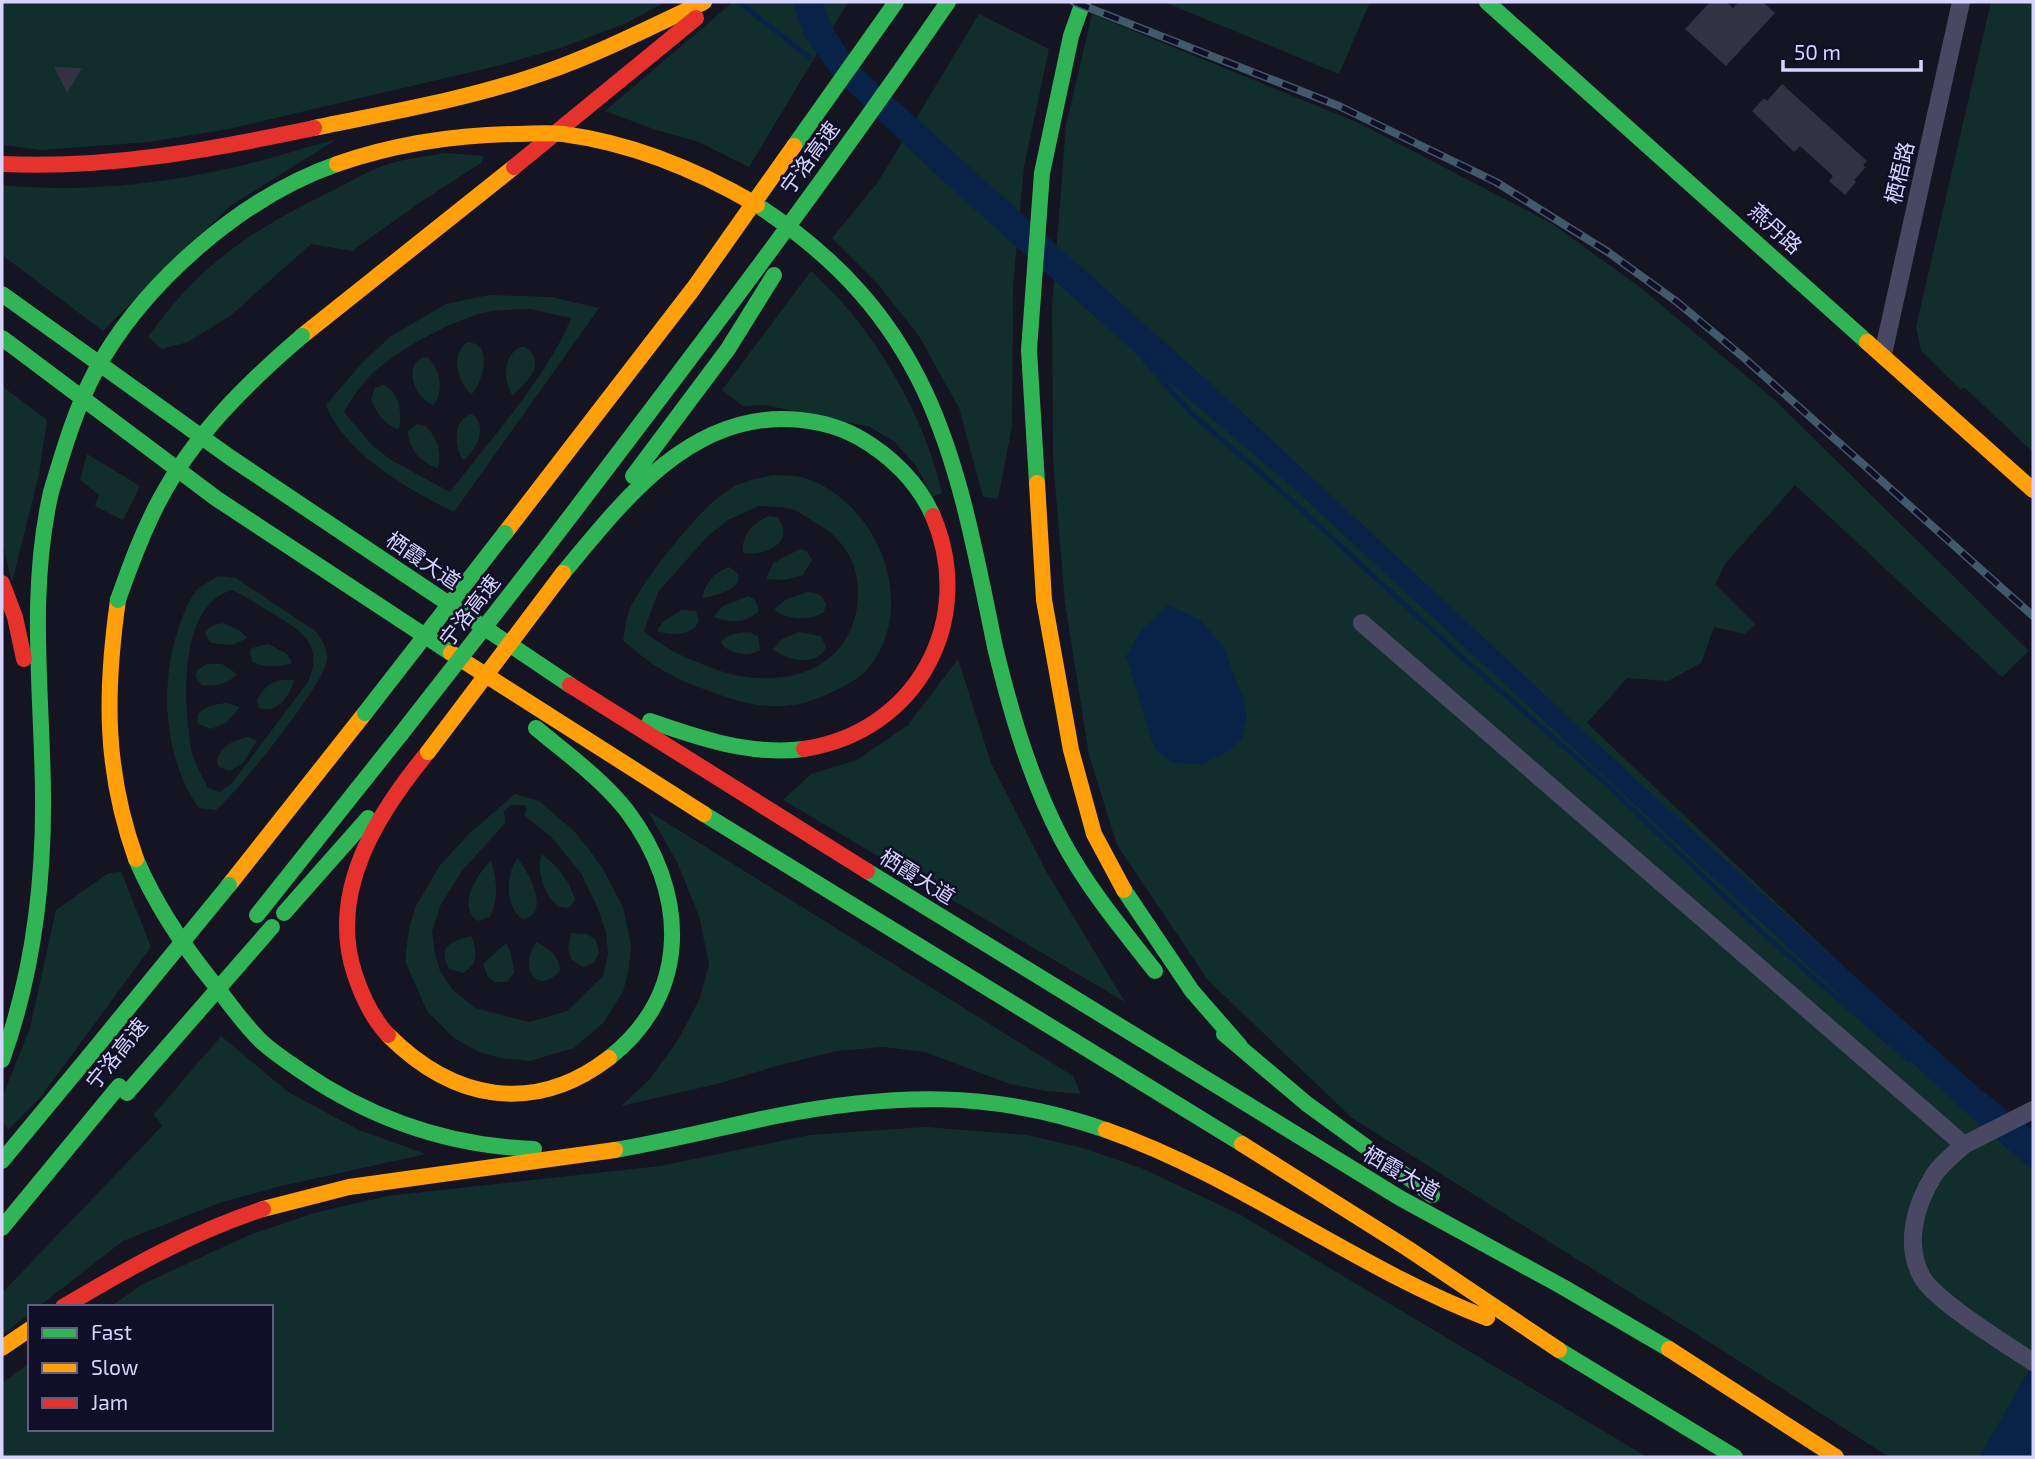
<svg xmlns="http://www.w3.org/2000/svg" width="2035" height="1459" font-family="'Exo 2','Noto Sans SC',sans-serif">
<rect width="100%" height="100%" fill="#151422"/>
<path fill="#112e2d" fill-rule="evenodd" d="M 2,2 L 665,2 L 627,23 L 563,47 L 501,65 L 229,129 L 149,142 L 40,150 L 2,145 Z
M 733,2 L 848,2 L 749,167 L 699,142 L 656,130 L 605,111 Z
M 1164,2 L 1370,2 L 1339,74 Z
M 1991,2 L 2033,2 L 2033,452 L 1965,388 L 1960,389 L 1921,351 L 1916,327 Z
M 979,14 L 1049,49 L 1024,167 L 1013,286 L 1012,426 L 998,499 L 983,497 L 959,408 L 919,336 L 877,283 L 832,238 L 878,182 Z
M 1092,14 L 1359,123 L 1551,223 L 1641,288 L 1777,402 L 2029,651 L 2002,677 L 1795,485 L 1725,564 L 1715,584 L 1755,624 L 1745,634 L 1714,627 L 1701,663 L 1668,681 L 1627,678 L 1587,723 L 2033,1146 L 2033,1457 L 1889,1457 L 1717,1347 L 1352,1118 L 1208,980 L 1117,845 L 1089,755 L 1065,603 L 1053,460 L 1052,306 L 1066,125 Z
M 337,139 L 230,206 L 103,331 L 2,255 L 2,185 C 73,192 147,186 217,171 C 257,163 297,150 337,139 Z
M 445,153 L 484,156 L 481,163 L 419,203 L 352,251 L 311,244 L 230,316 L 188,342 L 162,349 L 148,337 C 199,264 255,228 334,190 C 352,180 372,169 392,163 C 409,158 428,156 445,153 Z
M 811,271 C 872,325 924,413 942,493 L 932,497 L 917,467 L 895,442 L 870,427 L 765,405 L 743,406 L 722,390 Z
M 489,295 L 551,297 L 599,308 L 454,512 C 409,490 345,454 326,405 L 362,363 L 391,336 L 446,304 ZM 530,309 L 571,318 C 549,375 488,442 450,492 L 391,460 L 372,445 L 344,412 C 352,398 361,384 373,373 C 399,349 452,320 487,312 C 500,309 516,310 530,309 Z
M 468,342 C 494,344 483,381 472,394 C 457,383 450,352 468,342 Z
M 520,347 L 525,347 C 548,361 527,384 512,395 C 504,380 502,357 520,347 Z
M 427,357 C 441,370 444,389 434,405 C 415,401 400,361 427,357 Z
M 384,385 C 400,393 402,413 399,429 C 384,425 376,413 371,399 L 375,388 Z
M 2,386 L 47,420 L 39,474 L 12,582 L 2,542 Z
M 472,414 C 489,427 476,451 463,460 C 454,445 452,420 472,414 Z
M 417,424 L 426,426 C 437,438 442,452 438,468 C 421,463 408,449 408,431 Z
M 87,454 L 140,486 L 123,520 L 95,506 L 99,495 L 80,480 Z
M 773,475 C 783,476 796,475 805,478 C 877,502 919,602 870,666 C 863,676 847,685 836,690 C 790,714 756,709 709,691 C 673,678 651,666 623,640 C 625,630 626,618 630,608 C 645,578 706,498 737,485 C 748,480 761,478 773,475 ZM 759,506 C 769,507 781,506 791,509 C 799,511 807,518 815,522 C 841,537 857,559 858,590 C 859,674 776,694 709,667 C 686,658 663,648 644,631 L 658,592 L 707,537 L 728,520 Z
M 769,516 L 777,517 C 798,541 765,557 743,553 C 741,535 753,522 769,516 Z
M 800,549 L 807,551 L 812,560 L 803,575 L 785,580 L 766,579 L 773,563 Z
M 729,567 C 757,583 717,597 702,598 C 705,583 715,572 729,567 Z
M 218,576 L 236,578 L 315,631 C 322,639 328,649 327,660 C 323,686 238,792 216,810 L 199,808 C 162,756 159,679 181,621 C 185,610 189,600 196,591 C 201,585 211,581 218,576 ZM 232,590 C 245,596 257,604 270,612 C 300,630 325,643 308,682 L 232,783 L 220,792 L 208,788 C 202,776 194,762 191,749 C 184,704 177,606 232,590 Z
M 807,592 C 818,592 822,595 826,604 L 824,612 C 808,622 790,620 774,610 L 785,600 Z
M 749,596 L 755,600 L 759,610 C 747,625 729,622 713,617 L 723,606 Z
M 681,610 L 696,611 L 699,621 C 692,636 671,636 657,631 L 663,622 Z
M 222,623 L 239,630 L 247,638 L 233,645 L 211,643 L 205,634 C 208,626 214,625 222,623 Z
M 749,632 L 758,636 L 760,650 C 748,657 730,655 721,643 C 726,633 739,633 749,632 Z
M 799,632 L 821,636 L 826,648 C 815,667 787,661 773,649 L 782,639 Z
M 268,644 L 287,654 L 292,663 C 278,667 265,669 252,661 L 250,652 L 252,648 Z
M 958,659 L 991,763 L 1046,871 L 1125,1002 L 783,800 L 811,774 L 857,760 L 908,725 Z
M 207,664 L 222,664 L 237,674 C 228,684 216,687 202,685 C 192,676 195,670 207,664 Z
M 294,680 C 290,696 278,714 259,708 L 257,700 C 267,683 274,679 294,680 Z
M 226,703 L 240,707 L 227,722 L 211,729 L 198,724 C 194,707 213,705 226,703 Z
M 248,737 L 257,741 L 243,763 L 230,771 L 219,767 L 217,762 C 220,746 232,741 248,737 Z
M 515,794 L 539,801 L 574,831 L 588,848 L 603,869 L 623,907 L 631,945 L 629,968 L 623,992 L 603,1023 L 574,1048 L 530,1061 L 500,1058 L 479,1052 L 454,1038 L 427,1011 L 405,961 L 409,928 L 416,906 L 440,865 L 470,833 ZM 511,805 L 525,805 L 527,809 L 524,815 L 551,837 L 581,873 L 598,909 L 606,932 L 608,954 L 603,976 L 567,1011 L 530,1022 L 475,1008 L 452,989 L 440,971 L 435,953 L 432,931 L 441,904 L 462,871 L 505,823 L 504,811 Z
M 648,811 L 1073,1076 L 1081,1094 L 1046,1091 L 1010,1084 L 925,1052 L 883,1047 L 837,1051 L 776,1066 L 717,1084 L 621,1106 L 650,1079 L 678,1040 L 700,998 L 709,964 L 699,916 L 677,862 Z
M 542,854 C 557,866 570,881 575,900 L 569,908 L 559,907 C 545,898 535,868 542,854 Z
M 518,858 C 529,873 552,915 522,919 C 505,906 505,874 518,858 Z
M 491,861 C 497,880 499,898 490,917 L 478,921 C 456,907 477,874 491,861 Z
M 121,871 L 151,947 L 40,1098 L 8,1130 L 2,1120 L 2,1098 L 30,1028 L 56,910 L 107,874 Z
M 571,933 L 587,934 L 596,940 L 599,953 L 593,963 L 583,967 L 571,959 L 568,948 Z
M 471,936 C 478,952 478,964 463,973 L 449,969 C 437,945 451,942 471,936 Z
M 536,942 C 549,948 560,956 560,970 C 539,997 518,969 536,942 Z
M 506,943 L 511,953 L 514,973 L 507,982 L 494,982 L 488,977 L 483,964 Z
M 221,1036 L 288,1092 L 359,1130 L 426,1154 L 281,1186 L 219,1203 L 123,1241 L 38,1307 L 30,1307 L 30,1313 L 2,1335 L 2,1293 L 162,1126 L 154,1114 Z
M 925,1127 L 1027,1135 L 1083,1148 L 1141,1168 L 1239,1214 L 1647,1457 L 2,1457 L 2,1383 L 30,1363 L 30,1429 L 271,1429 L 271,1307 L 110,1307 L 141,1285 L 247,1236 L 314,1213 L 388,1196 L 660,1166 L 810,1135 Z"/>
<path fill="#092348" d="M 792,2 L 824,2 C 826,23 848,52 860,68 L 1231,402 L 1633,777 L 1980,1089 L 2033,1130 L 2033,1170 L 1987,1132 L 1290,485 L 1159,374 L 944,182 L 833,76 L 805,37 Z
M 1168,605 L 1200,620 L 1223,646 L 1244,700 L 1247,720 L 1241,740 L 1228,751 L 1203,764 L 1173,763 L 1154,748 L 1126,656 L 1142,629 Z
M 2033,1364 L 2033,1457 L 1979,1457 Z"/>
<g fill="none" stroke-linecap="round" stroke-linejoin="round">
<path stroke="#092348" stroke-width="5" d="M 739,2 L 810,58
M 1145,361 L 1190,412 L 1269,480 L 1455,651 L 1603,781 L 1768,938 L 1909,1060"/>
</g>
<path fill="#333144" d="M 1710,2 L 1726,2 L 1733,8 L 1739,2 L 1763,2 L 1775,13 L 1726,66 L 1685,29 Z
M 54,67 L 82,68 L 67,93 Z
M 1782,84 L 1867,161 L 1863,165 L 1866,167 L 1854,180 L 1856,182 L 1845,195 L 1829,181 L 1833,176 L 1800,146 L 1794,152 L 1752,111 L 1764,98 L 1767,101 Z"/>
<g fill="none" stroke-linecap="round" stroke-linejoin="round">
<path stroke="#484863" stroke-width="18" d="M 1883,354 L 1961,2
M 1362,623 L 1964,1145 L 2033,1110
M 1964,1145 C 1954,1154 1941,1164 1934,1175 C 1915,1205 1904,1245 1922,1277 C 1934,1300 2009,1346 2033,1362"/>
<path stroke="#30b455" stroke-width="16" d="M 1487,2 L 1867,342
M 794,146 L 896,2
M 2,294 L 231,458 L 570,685
M 2,338 L 217,499 L 451,653
M 633,476 L 728,349 L 774,275
M 1037,483 L 1029,350 L 1042,173 L 1071,36 L 1083,2
M 540,556 C 679,374 818,191 948,2
M 563,573 C 620,505 683,420 781,419 C 807,419 834,424 858,437 C 890,455 918,482 933,516
M 995,647 C 1011,713 1030,779 1062,840 C 1087,887 1122,929 1155,971
M 650,721 C 699,738 751,756 804,749
M 536,728 C 567,754 602,779 627,811 C 687,891 693,992 609,1058
M 704,814 L 1242,1144
M 136,859 C 156,906 183,946 215,985 C 230,1004 244,1025 262,1042 C 274,1053 288,1062 301,1071 C 371,1119 449,1146 534,1149
M 867,871 L 1400,1198 L 1563,1287 L 1669,1349
M 1124,890 L 1192,991 L 1240,1046
M 284,913 L 368,818
M 257,915 L 401,734
M 1224,1034 L 1307,1104 L 1432,1195
M 2,1060 C 33,974 44,885 43,794 C 42,691 28,594 51,492
M 615,1150 C 669,1141 723,1127 776,1116 C 892,1093 993,1090 1106,1130
M 2,1161 L 89,1056
M 2,1228 L 119,1086
M 1559,1350 L 1735,1457"/>
<path stroke="#ff9f0a" stroke-width="16" d="M 314,128 C 391,112 469,99 543,73 C 598,54 651,27 704,2
M 302,336 L 514,167
M 1867,342 L 2033,490
M 1037,483 L 1044,600 L 1071,750 L 1094,834 L 1124,890
M 505,533 L 693,289 L 794,146
M 118,600 C 105,692 104,770 136,859
M 451,653 L 704,814
M 229,885 L 365,713
M 388,1035 C 453,1100 533,1116 609,1058
M 1106,1130 C 1240,1177 1354,1267 1487,1318
M 1242,1144 L 1407,1248 L 1559,1350
M 263,1209 L 349,1187 L 615,1150
M 2,1348 L 30,1329
M 1669,1349 L 1836,1457"/>
<path stroke="#e5322d" stroke-width="16" d="M 2,164 C 108,169 210,150 314,128
M 514,167 L 696,18
M 2,583 L 15,617 L 24,659
M 570,685 L 867,871
M 804,749 C 917,732 977,620 933,516
M 388,1035 C 372,1018 362,996 355,975 C 327,892 377,814 428,752
M 63,1307 C 127,1269 192,1232 263,1209"/>
<g stroke="#415a6b" stroke-width="8">
<path id="rail" d="M 1074,2 L 1339,106 L 1496,182 L 1608,252 L 1677,302 L 1743,357 L 2033,616"/>
</g>
<use href="#rail" stroke="#110e28" stroke-width="5" stroke-dasharray="16" stroke-linecap="butt"/>
<path stroke="#30b455" stroke-width="16" d="M 757,205 C 933,320 956,455 995,647
M 51,492 C 63,452 75,410 95,372 C 143,283 242,197 337,164
M 118,600 C 130,566 142,533 159,501 C 194,435 246,384 302,336
M 365,713 L 505,533
M 401,734 L 540,556
M 89,1056 L 229,885
M 127,1093 L 272,927"/>
<path stroke="#ff9f0a" stroke-width="16" d="M 337,164 C 395,144 454,135 515,134 C 531,134 547,132 563,134 C 631,143 699,171 757,205
M 428,752 L 563,573"/>
</g>
<g text-anchor="middle" stroke-width="5" stroke-linejoin="round" paint-order="stroke">
<g font-size="21" fill="#d7d5ff" stroke="#110e28">
<text transform="translate(810 158) rotate(-54)" y="7">宁洛高速</text>
<text transform="translate(1900 173) rotate(-77)" y="7">栖梧路</text>
<text transform="translate(1775 229) rotate(42)" y="7">燕丹路</text>
<text transform="translate(423 561) rotate(34)" y="7">栖霞大道</text>
<text transform="translate(470 611) rotate(-52)" y="7">宁洛高速</text>
<text transform="translate(917 877) rotate(32)" y="7">栖霞大道</text>
<text transform="translate(117 1054) rotate(-51)" y="7">宁洛高速</text>
<text transform="translate(1401 1173) rotate(30)" y="7">栖霞大道</text>
</g>
</g>
<rect width="2035" height="1459" fill="none" stroke="#d7d5ff" stroke-width="7"/>
<rect x="28" y="1305" width="245" height="126" fill="#110e28" stroke="#605e7e" stroke-width="2"/>
<rect x="42" y="1328" width="35" height="10" fill="#30b455" stroke="#605e7e" stroke-width="2"/>
<text x="91" y="1340" font-size="21" fill="#d7d5ff">Fast</text>
<rect x="42" y="1363" width="35" height="10" fill="#ff9f0a" stroke="#605e7e" stroke-width="2"/>
<text x="91" y="1375" font-size="21" fill="#d7d5ff">Slow</text>
<rect x="42" y="1398" width="35" height="10" fill="#e5322d" stroke="#605e7e" stroke-width="2"/>
<text x="91" y="1410" font-size="21" fill="#d7d5ff">Jam</text>
<path d="M1783 60v10h138v-10" fill="none" stroke="#d7d5ff" stroke-width="3.5"/>
<text x="1794" y="60" font-size="21" fill="#d7d5ff" stroke="#110e28" stroke-width="5" paint-order="stroke">50 m</text>
</svg>
